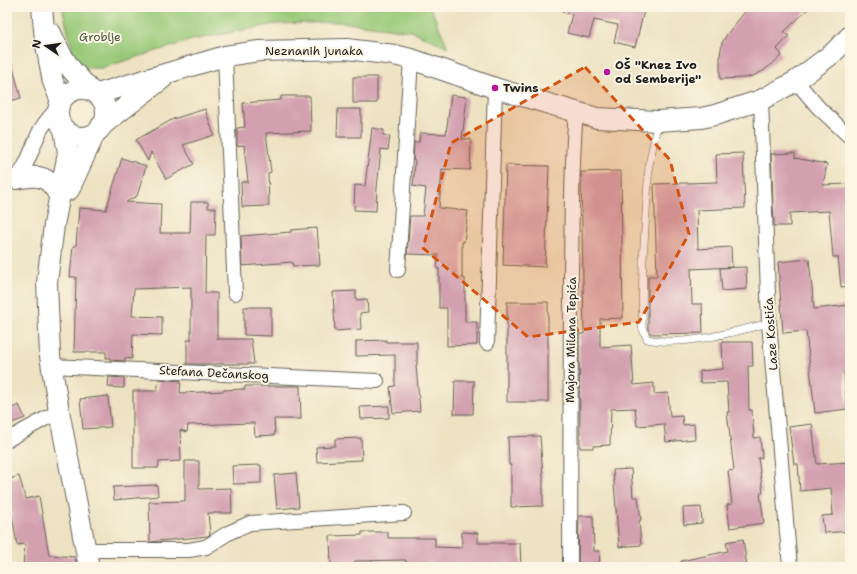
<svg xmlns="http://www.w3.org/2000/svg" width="857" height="574" font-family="'Shantell Sans',sans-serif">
<rect width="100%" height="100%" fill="#fcf5e5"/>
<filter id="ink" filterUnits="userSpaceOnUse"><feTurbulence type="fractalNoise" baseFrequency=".025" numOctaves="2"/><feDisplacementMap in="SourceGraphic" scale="8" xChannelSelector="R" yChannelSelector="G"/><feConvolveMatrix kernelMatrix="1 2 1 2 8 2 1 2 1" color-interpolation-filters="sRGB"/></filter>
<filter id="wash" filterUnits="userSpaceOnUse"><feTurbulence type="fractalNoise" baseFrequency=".012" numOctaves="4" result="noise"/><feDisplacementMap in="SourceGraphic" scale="16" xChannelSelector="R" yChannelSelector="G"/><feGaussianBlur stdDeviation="0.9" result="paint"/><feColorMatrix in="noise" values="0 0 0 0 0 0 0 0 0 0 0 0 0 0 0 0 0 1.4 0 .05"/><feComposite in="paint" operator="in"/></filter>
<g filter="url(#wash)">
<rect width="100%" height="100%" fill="#ede2c2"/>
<path fill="#99c978" stroke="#5a724a" d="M 62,7 L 430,7 L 448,47 L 411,31 L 339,22 L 276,24 L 192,40 L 102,68 L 86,68 L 79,63 L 73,52 Z"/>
<g id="blocks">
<path fill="#d3a0b0" d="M 563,7 L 645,7 L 635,47 L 614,42 L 618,25 L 594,20 L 589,38 L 567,33 L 572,14 L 562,12 Z
M 749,7 L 810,7 L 784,32 L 789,36 L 777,49 L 782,55 L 772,64 L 763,71 L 753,76 L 744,78 L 720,79 L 720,55 L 722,43 L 727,34 Z
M 7,61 L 11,61 L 21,98 L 7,102 Z
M 353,77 L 377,77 L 377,103 L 353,103 Z
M 451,95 L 467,97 L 462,139 L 471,139 L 470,170 L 442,169 L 439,208 L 468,211 L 464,242 L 462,242 L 462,278 L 465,278 L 465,322 L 477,322 L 477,345 L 447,346 L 447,308 L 439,308 L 439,269 L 437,269 L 438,255 L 407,254 L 410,216 L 423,216 L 426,188 L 413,186 L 415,161 L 413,160 L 414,142 L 419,142 L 420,133 L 446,134 Z
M 281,96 L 310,96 L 311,131 L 266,133 L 271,172 L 268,173 L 269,206 L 242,207 L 241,182 L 248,182 L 244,145 L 237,146 L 237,128 L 245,127 L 243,103 L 281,100 Z
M 205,109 L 214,135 L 183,145 L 194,164 L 166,179 L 151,152 L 148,161 L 136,140 L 173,119 Z
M 338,109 L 361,109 L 361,137 L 337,137 Z
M 372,128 L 384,130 L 383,135 L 390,136 L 388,150 L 381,149 L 377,188 L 376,211 L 354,210 L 355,185 L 365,186 Z
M 743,153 L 745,208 L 697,210 L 698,249 L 731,247 L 732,267 L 691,269 L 692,304 L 702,304 L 703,333 L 651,334 L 648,329 L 648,276 L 657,276 L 654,184 L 717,182 L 716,154 Z
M 795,153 L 795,158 L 827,164 L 823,185 L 850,184 L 850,286 L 841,287 L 838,257 L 833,257 L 829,211 L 790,213 L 790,226 L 774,226 L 771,154 Z
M 122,158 L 146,166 L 137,196 L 126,202 L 161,204 L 160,233 L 190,233 L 191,202 L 208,202 L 208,208 L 216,208 L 215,235 L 206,235 L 205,293 L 217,293 L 217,339 L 251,339 L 254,364 L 187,364 L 187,340 L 191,340 L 191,287 L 134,289 L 132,316 L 162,317 L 162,335 L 133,334 L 132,359 L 125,358 L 125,361 L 110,360 L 110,358 L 106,358 L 106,352 L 74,352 L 76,277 L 70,277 L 73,246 L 76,246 L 79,208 L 106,210 Z
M 506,165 L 549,166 L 545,267 L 503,265 Z
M 621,171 L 623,318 L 600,319 L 600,347 L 631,345 L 634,385 L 654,383 L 654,394 L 668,393 L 670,417 L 682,416 L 683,425 L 694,424 L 695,439 L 666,442 L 664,424 L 637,426 L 635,408 L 611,409 L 610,445 L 593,446 L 593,448 L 580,448 L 579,334 L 584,334 L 581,172 Z
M 317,228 L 320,265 L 293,266 L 292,262 L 242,266 L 241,236 L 291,232 L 291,230 Z
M 809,259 L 814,309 L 850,305 L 850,371 L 844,372 L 847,409 L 815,413 L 806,331 L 783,333 L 778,262 Z
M 746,267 L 747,289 L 722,291 L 720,268 Z
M 356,291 L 356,300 L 367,299 L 368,312 L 360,313 L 361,329 L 335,331 L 333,292 Z
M 507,302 L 548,302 L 548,402 L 507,402 Z
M 244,307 L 271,307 L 271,336 L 244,335 Z
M 386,340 L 386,342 L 417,342 L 417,365 L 416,365 L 420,411 L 393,413 L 390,387 L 395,386 L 395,355 L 356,356 L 356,341 Z
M 722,342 L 752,342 L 753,366 L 748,366 L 749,410 L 752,410 L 754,438 L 760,437 L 762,458 L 758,458 L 763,493 L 760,493 L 764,523 L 730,528 L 727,505 L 732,504 L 728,471 L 734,470 L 727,412 L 729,412 L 727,382 L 700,383 L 700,371 L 723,369 Z
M 109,377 L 124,378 L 124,388 L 108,387 Z
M 159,379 L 181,381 L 180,393 L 224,391 L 224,390 L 245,389 L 245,386 L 300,386 L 301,419 L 274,419 L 275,435 L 255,436 L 254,423 L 188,425 L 187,432 L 180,430 L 181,461 L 159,462 L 158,468 L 133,468 L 133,391 L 157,391 Z
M 455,381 L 474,381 L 473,414 L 454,414 Z
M 108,396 L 111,427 L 83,429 L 80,399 Z
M 19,405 L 25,418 L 12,423 L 7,410 Z
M 389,406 L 389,418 L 361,419 L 360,407 Z
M 812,424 L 817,464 L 850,462 L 850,531 L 824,533 L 822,516 L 833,515 L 831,488 L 800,491 L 798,464 L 794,464 L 789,427 Z
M 540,436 L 543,477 L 543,506 L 511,507 L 511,465 L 509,465 L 508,437 Z
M 361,438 L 362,460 L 317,462 L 316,447 L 335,446 L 335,439 Z
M 185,461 L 199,461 L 199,489 L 231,488 L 232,513 L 208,513 L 210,534 L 208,536 L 150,542 L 149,502 L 185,501 Z
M 261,465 L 261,483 L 233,484 L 232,466 Z
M 631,469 L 633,497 L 638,497 L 641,520 L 639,521 L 641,545 L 619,547 L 613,470 Z
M 296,473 L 299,507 L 277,509 L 274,475 Z
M 19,476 L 26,499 L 39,496 L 49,555 L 75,557 L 77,567 L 23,567 L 25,544 L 17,545 L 9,496 L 7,497 L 7,480 Z
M 157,485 L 158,496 L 114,500 L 113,487 Z
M 701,507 L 702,523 L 684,525 L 683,508 Z
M 579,516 L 593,516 L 594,551 L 600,551 L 599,567 L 578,567 Z
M 362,532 L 388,532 L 388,538 L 435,538 L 435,547 L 462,548 L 462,532 L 478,533 L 478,543 L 520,543 L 521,567 L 489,567 L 489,565 L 406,563 L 406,560 L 355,561 L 355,567 L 331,567 L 330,536 L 362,535 Z
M 743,539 L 747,567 L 682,567 L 681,561 L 728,551 L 726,542 Z"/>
</g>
</g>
<g filter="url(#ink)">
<use href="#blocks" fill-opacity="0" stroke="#656156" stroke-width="1"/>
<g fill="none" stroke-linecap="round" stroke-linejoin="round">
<g stroke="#656156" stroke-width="8">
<path id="lane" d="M 658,121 L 649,165 L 643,260 L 642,327 L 647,339 C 683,347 734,332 769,323"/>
</g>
<g stroke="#656156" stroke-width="16">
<path id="street" d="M 225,56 L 235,293
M 796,81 L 818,107 L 850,137
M 761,100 L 769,323 L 790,567
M 11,181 C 26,175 33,143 41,129 C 46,121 52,114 59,107
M 398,270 L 411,59
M 487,343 L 495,88
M 51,366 L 377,381
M 7,440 L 59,411
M 86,550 L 189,550 L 206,547 L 228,533 L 250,523 L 404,513
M 570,567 C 570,469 570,371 571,273 C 572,220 571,166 576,112"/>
</g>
<g stroke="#656156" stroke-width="22">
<path id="secondary" d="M 42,7 L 45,40 L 53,82 L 61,101
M 51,33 L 61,54 L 71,69 L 91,91
M58 113a24 24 0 1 1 48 0a24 24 0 1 1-48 0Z
M 97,94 L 225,56 L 259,51 L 347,49 L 394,55 L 411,59 L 495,88 L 597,118 L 658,121 L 701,118 L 715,115 L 761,100 L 796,81 L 833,53 L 850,36
M 101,126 L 163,78
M 64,129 L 68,153 L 54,225 L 47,282 L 50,356 L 59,411 L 89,567
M 16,179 C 38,175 48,174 59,196
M 69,190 L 95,133"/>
</g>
<use href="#lane" stroke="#fff" stroke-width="7"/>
<use href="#street" stroke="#fff" stroke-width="14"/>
<use href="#secondary" stroke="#fff" stroke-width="20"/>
</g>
</g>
<path fill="#d4530e" fill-opacity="0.2" stroke="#d4530e" stroke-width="3" stroke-dasharray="8 5" stroke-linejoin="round" d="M 585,67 L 670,160 L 689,234 L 639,322 L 528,337 L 423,248 L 451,143 Z"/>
<g fill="#b5179e" stroke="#fcf5e5" stroke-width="1.5">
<circle cx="607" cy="72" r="4"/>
<circle cx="495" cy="88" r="4"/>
</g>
<g text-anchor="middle" stroke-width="4" stroke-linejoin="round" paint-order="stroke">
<g font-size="12" fill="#48593c" stroke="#fcf5e5">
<text x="100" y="41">Groblje</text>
</g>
<g font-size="12" fill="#1c1c1c" stroke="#fcf5e5">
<text x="314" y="55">Neznanih junaka</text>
<text transform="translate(771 334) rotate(-94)" y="4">Laze Kostića</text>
<text transform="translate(571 340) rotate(-89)" y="4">Majora Milana Tepića</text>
<text transform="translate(214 373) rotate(3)" y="4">Stefana Dečanskog</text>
</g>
<g font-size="12" font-weight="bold" fill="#1c1c1c" stroke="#fcf5e5" text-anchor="start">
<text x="615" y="69">OŠ "Knez Ivo<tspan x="615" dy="14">od Semberije"</tspan></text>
<text x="503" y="92">Twins</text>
</g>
</g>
<rect width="857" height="574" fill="none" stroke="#fcf5e5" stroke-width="24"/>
<g transform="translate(46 46) rotate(283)" stroke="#fcf5e5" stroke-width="3" paint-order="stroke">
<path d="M0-3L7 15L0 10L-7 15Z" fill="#1c1c1c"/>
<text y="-6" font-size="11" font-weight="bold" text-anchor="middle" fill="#1c1c1c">N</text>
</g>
</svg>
